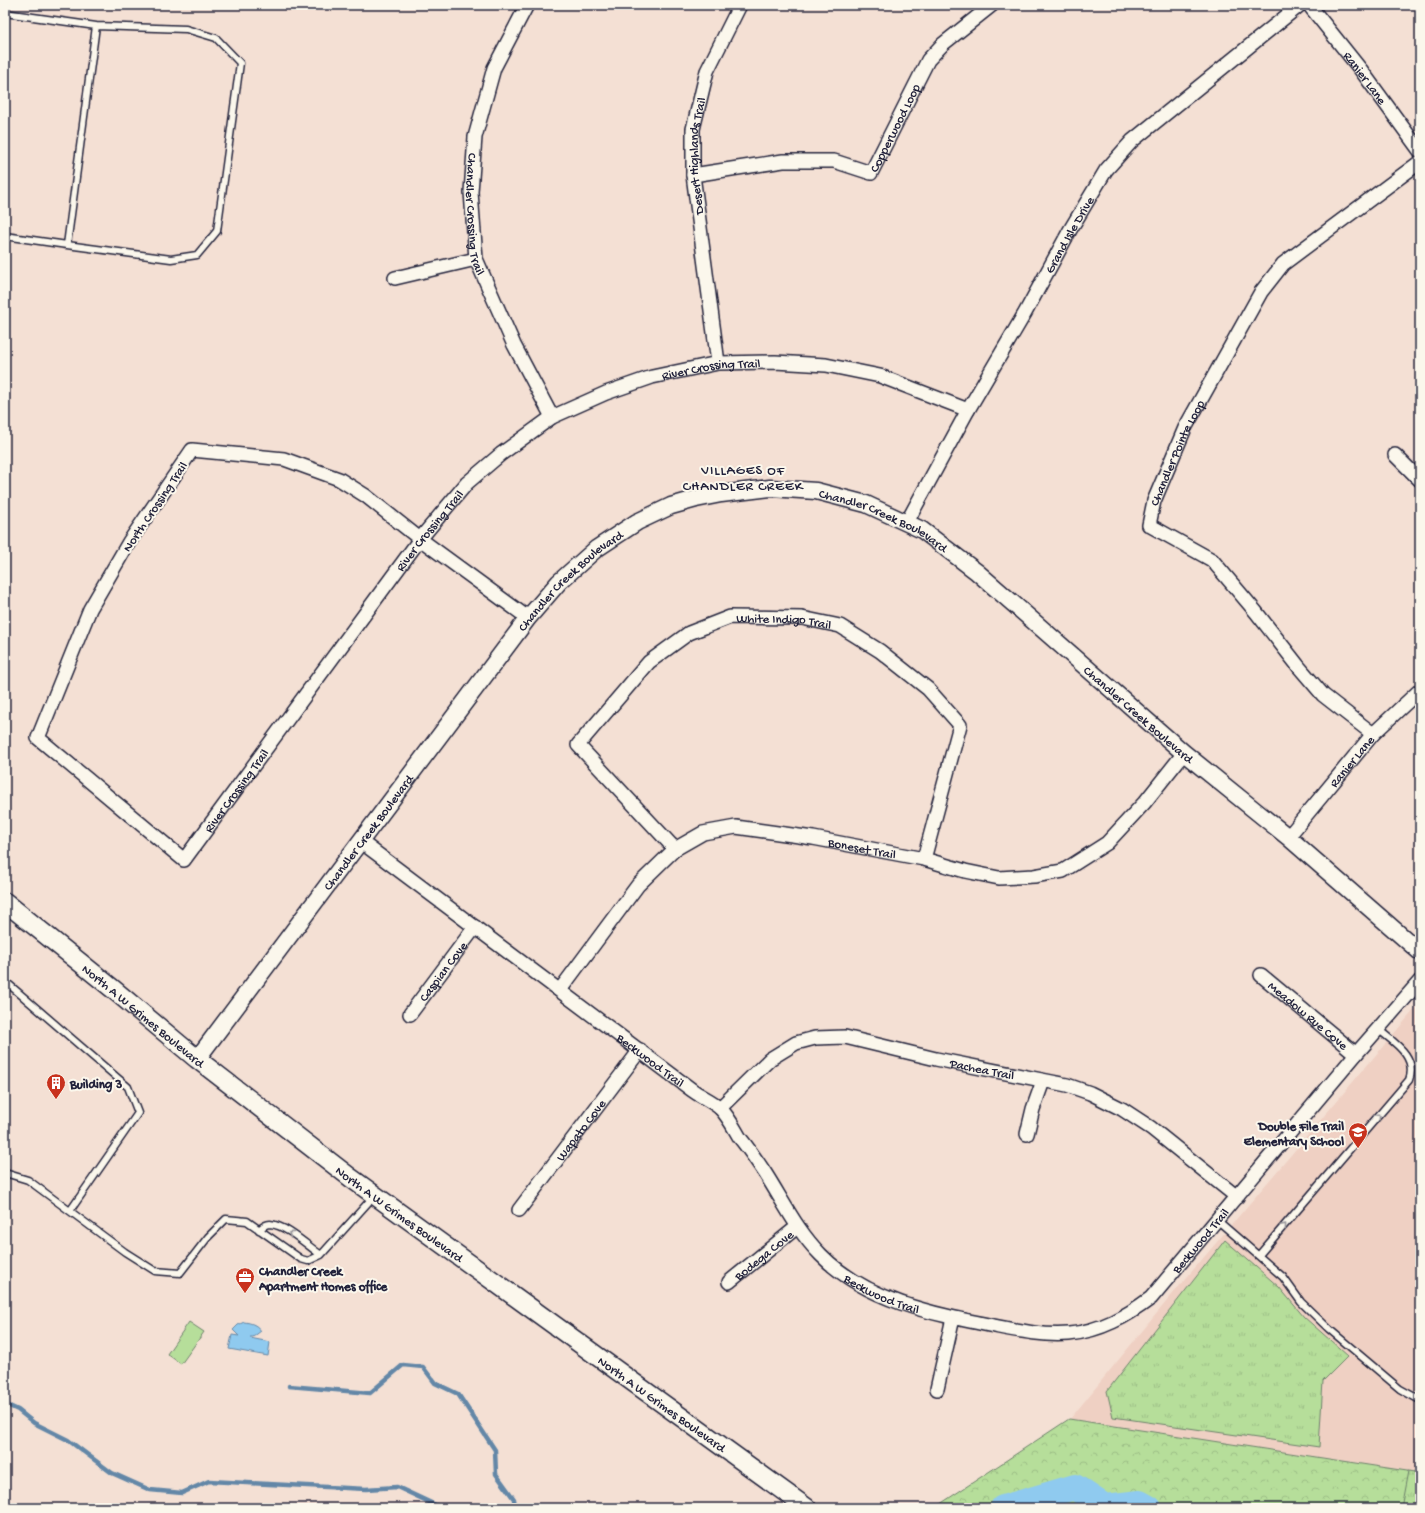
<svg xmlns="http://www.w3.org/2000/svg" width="1425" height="1513" font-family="'Gochi Hand',sans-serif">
<defs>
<pattern id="forest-crowns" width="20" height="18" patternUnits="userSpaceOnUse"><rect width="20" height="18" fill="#b6de9a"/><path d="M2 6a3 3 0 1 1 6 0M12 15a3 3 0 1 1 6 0" fill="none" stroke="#9cbe86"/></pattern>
<pattern id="park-tufts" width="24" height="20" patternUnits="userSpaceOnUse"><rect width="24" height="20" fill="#b6de9a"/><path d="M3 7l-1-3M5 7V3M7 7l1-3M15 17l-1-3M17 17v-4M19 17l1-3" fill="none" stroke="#9cbe86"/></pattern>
</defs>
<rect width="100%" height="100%" fill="#f4e0d4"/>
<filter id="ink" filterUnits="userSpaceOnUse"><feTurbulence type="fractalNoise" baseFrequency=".025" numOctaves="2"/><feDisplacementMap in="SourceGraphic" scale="8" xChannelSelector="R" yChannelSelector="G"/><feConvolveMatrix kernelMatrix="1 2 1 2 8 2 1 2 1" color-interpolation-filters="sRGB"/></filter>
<g filter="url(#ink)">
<path fill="#efd0c3" d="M 1420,1003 L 1420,1473 L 1070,1419 L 1171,1296 Z"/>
<path fill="url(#forest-crowns)" stroke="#6c806a" d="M 1069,1419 L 1420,1473 L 1420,1508 L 934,1508 Z"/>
<path fill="url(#park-tufts)" stroke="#6c806a" d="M 1225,1240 L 1279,1287 L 1304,1317 L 1348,1356 L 1323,1381 L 1319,1447 L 1113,1417 L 1107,1391 Z
M 1408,1471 L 1420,1473 L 1420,1508 L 1401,1508 Z"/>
<path fill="#b6de9a" stroke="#6c806a" d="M 189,1322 L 204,1332 L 181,1364 L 167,1354 Z"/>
<path fill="#8fcaef" stroke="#6387a7" d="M 244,1322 C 252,1323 257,1325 261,1331 L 253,1337 L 250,1337 L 250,1338 L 270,1342 L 268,1356 L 229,1349 L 232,1335 L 239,1336 L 233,1330 L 238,1325 Z"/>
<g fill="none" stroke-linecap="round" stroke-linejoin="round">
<path stroke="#6387a7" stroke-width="4.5" d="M 289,1386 L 370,1393 L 403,1365 L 423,1367 L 435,1383 L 458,1394 L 495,1450 L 496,1474 L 514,1499 L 515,1508
M 5,1404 L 18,1410 L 34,1423 L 68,1440 L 112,1473 L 150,1490 L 182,1493 L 209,1481 L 366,1489 L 397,1487 L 442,1508"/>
<path stroke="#8fcaef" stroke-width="26" d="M 1003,1508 L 1075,1487 L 1105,1507 L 1140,1503 L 1149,1508"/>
<g stroke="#22223b" stroke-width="9">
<path id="service" d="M 5,13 L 96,26 L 67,245 L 5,236
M 67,245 L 171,259 L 197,255 L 217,231 L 240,63 L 216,38 L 186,29 L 96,26
M 5,981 L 128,1087 L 138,1113 L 70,1211
M 5,1173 L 28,1180 L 125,1252 L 155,1271 L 180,1273 L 208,1237 L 226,1219 L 247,1221 L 301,1259 L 308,1261 L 321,1255 L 374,1196
M 1217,1220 L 1283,1277 L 1301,1302 L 1329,1329 L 1400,1389 L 1420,1400
M 259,1230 C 262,1227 265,1224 270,1224 C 286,1225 308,1246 321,1255
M 1259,1255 L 1409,1080 C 1418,1056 1393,1042 1378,1029"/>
</g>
<g stroke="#22223b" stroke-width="16">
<g id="minor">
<path id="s1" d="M 527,5 L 494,68 L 475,137 L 471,192 L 476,259 L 514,345 L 552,417"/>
<path id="s2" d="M 1309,5 L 1361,70 L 1420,151"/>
<path id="s3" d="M 693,175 L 783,161 L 834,161 L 871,173 L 928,60 L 943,44 L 992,5"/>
<path d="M 395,278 L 476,259"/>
<path id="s4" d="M 718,363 L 693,175 L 693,129 L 707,71 L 740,5"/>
<path d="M 1395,455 L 1420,480"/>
<path id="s5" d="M 907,522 L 968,410 L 1025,313 L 1070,230 L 1106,170 L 1132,141 L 1300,5"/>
<path id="s6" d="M 528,618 L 420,539 L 366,496 L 339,479 L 284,459 L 192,450 L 129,542 L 90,609 L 38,738 L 184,860 L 420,539 L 467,483 L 501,454 L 552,417 L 606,393 L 652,377 L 718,363 L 775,362 L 826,365 L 880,376 L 968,410"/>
<path id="s7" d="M 1373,734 L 1323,695 L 1299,667 L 1256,612 L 1212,560 L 1149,525 L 1154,501 L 1185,428 L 1261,292 L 1283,264 L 1420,162"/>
<path id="s8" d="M 1288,837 L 1373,734 L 1420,690"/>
<path id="s9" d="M 360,841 L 692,1090 C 700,1096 712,1101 720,1108 C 728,1116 734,1128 740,1138 C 749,1149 757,1161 765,1173 C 783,1201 797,1231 821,1255 C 866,1301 934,1314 994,1326 C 1020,1331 1044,1336 1069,1334 C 1101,1331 1127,1316 1151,1298 L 1356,1054 L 1420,981"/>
<path id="s10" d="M 675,849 L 578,745 L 649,662 L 689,633 L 730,617 L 802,618 L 840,626 L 880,651 L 928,689 L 960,725 L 924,859"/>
<path id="s11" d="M 1261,975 L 1356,1054"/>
<path id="s12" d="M 560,990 L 638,885 L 675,849 L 703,833 L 736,827 L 813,838 L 924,859 L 965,871 L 999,878 L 1034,876 L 1063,871 L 1107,843 L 1145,802 L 1184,753"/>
<path id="s13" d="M 410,1014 L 475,927"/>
<path id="s14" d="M 720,1108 L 770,1059 L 796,1043 L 815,1038 L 845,1037 L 936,1059 L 1067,1085 L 1090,1093 L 1122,1109 L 1151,1128 L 1237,1197"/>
<path d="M 1027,1134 L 1033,1109 L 1043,1081"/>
<path id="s15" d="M 519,1210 L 640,1050"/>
<path id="s16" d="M 729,1282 L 797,1227"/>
<path d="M 937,1389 L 953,1318"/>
</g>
</g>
<g stroke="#22223b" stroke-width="19">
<g id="tertiary">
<path id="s17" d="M 197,1059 L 528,618 L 559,582 L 596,549 L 637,522 L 671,506 L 696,499 L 721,494 L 770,488 L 816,491 L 866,504 L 922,530 L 977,572 L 1184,753 L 1288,837 L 1420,952"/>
</g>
</g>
<g stroke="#22223b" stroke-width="21">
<g id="secondary">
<path id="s18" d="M 5,902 L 113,989 L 197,1059 L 351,1178 L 807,1508"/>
</g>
</g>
<use href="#service" stroke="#fbf7ec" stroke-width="6"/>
<use href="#minor" stroke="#fbf7ec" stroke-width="13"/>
<use href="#tertiary" stroke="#fbf7ec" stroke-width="16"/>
<use href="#secondary" stroke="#fbf7ec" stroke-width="18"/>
</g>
<defs><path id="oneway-chevron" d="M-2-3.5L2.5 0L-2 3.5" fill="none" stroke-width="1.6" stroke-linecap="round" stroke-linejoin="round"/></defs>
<g stroke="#99979c">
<use href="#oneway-chevron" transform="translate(1378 1116) rotate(-49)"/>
<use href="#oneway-chevron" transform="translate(1284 1226) rotate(-49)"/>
<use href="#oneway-chevron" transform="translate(291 1234) rotate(-144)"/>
</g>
</g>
<defs>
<g id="building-pin" transform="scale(1)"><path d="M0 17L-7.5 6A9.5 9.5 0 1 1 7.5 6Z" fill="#c8321e" stroke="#fbf7ec"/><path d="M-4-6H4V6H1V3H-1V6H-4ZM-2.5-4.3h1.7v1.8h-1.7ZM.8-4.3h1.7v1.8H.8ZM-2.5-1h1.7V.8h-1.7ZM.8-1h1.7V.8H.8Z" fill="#fff"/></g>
<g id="school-pin" transform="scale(1)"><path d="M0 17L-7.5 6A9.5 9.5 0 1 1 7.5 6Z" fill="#c8321e" stroke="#fbf7ec"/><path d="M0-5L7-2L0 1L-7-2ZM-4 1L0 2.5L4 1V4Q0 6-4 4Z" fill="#fff"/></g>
<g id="office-pin" transform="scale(1)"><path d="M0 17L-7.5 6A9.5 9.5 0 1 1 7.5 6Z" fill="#c8321e" stroke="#fbf7ec"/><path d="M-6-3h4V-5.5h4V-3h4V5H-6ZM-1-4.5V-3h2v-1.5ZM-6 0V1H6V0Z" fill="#fff"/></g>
</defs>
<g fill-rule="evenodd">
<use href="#building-pin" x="56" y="1083"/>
<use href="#school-pin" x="1358" y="1132"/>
<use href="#office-pin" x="245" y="1277"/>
</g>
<g text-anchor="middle" stroke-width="4" stroke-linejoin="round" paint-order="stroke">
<g font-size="13" fill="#22223b" stroke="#fbf7ec">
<text dy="5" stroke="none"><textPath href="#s2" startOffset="92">Ranier Lane</textPath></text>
<text dy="5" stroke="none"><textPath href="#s3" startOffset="232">Copperwood Loop</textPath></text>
<text dy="5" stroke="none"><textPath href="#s4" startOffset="209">Desert Highlands Trail</textPath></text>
<text dy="5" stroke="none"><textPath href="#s1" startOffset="220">Chandler Crossing Trail</textPath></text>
<text dy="5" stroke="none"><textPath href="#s5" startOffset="330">Grand Isle Drive</textPath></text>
<text dy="5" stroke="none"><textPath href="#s6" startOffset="1651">River Crossing Trail</textPath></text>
<text dy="5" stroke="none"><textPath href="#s7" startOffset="388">Chandler Pointe Loop</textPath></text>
<text transform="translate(154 506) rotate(-56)" y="5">North Crossing Trail</text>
<text dy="5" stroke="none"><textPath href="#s17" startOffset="956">Chandler Creek Boulevard</textPath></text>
<text dy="5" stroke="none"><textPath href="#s6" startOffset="1315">River Crossing Trail</textPath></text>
<text dy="5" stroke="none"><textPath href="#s17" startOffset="608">Chandler Creek Boulevard</textPath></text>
<text dy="5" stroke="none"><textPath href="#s10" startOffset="399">White Indigo Trail</textPath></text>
<text dy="5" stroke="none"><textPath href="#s17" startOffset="1280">Chandler Creek Boulevard</textPath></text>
<text dy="5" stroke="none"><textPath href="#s8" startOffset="99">Ranier Lane</textPath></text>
<text dy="5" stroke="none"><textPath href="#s6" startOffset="991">River Crossing Trail</textPath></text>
<text dy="5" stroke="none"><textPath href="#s17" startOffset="284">Chandler Creek Boulevard</textPath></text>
<text dy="5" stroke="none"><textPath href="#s12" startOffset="376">Boneset Trail</textPath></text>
<text dy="5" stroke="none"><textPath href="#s13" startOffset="54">Caspian Cove</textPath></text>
<text dy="5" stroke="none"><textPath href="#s11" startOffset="62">Meadow Rue Cove</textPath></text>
<text dy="5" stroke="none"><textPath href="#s18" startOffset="179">North A W Grimes Boulevard</textPath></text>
<text dy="5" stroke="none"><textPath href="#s9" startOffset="364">Beckwood Trail</textPath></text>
<text dy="5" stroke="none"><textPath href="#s14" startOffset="291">Pachea Trail</textPath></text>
<text dy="5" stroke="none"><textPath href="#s15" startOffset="101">Wapato Cove</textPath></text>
<text dy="5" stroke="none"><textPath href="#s18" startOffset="503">North A W Grimes Boulevard</textPath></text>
<text dy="5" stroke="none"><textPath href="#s9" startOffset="1059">Beckwood Trail</textPath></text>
<text dy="5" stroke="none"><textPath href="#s16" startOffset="44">Bodega Cove</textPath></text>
<text dy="5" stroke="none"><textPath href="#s9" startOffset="700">Beckwood Trail</textPath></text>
<text dy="5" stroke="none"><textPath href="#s18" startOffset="827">North A W Grimes Boulevard</textPath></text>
</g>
<g font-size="13" font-weight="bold" fill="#22223b" stroke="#fbf7ec" text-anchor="start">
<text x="70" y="1088">Building 3</text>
<text x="1344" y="1130" text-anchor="end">Double File Trail<tspan x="1344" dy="15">Elementary School</tspan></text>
<text x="259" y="1275">Chandler Creek<tspan x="259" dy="15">Apartment Homes office</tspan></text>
</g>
<g font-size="14" letter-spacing="1" fill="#22223b" stroke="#fbf7ec">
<text x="743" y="474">VILLAGES OF<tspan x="743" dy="16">CHANDLER CREEK</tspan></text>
</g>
</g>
<rect width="1425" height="1513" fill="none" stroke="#fbf7ec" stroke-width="20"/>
<rect x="10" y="10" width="1405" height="1493" fill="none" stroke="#22223b" stroke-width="1.5" filter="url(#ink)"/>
</svg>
